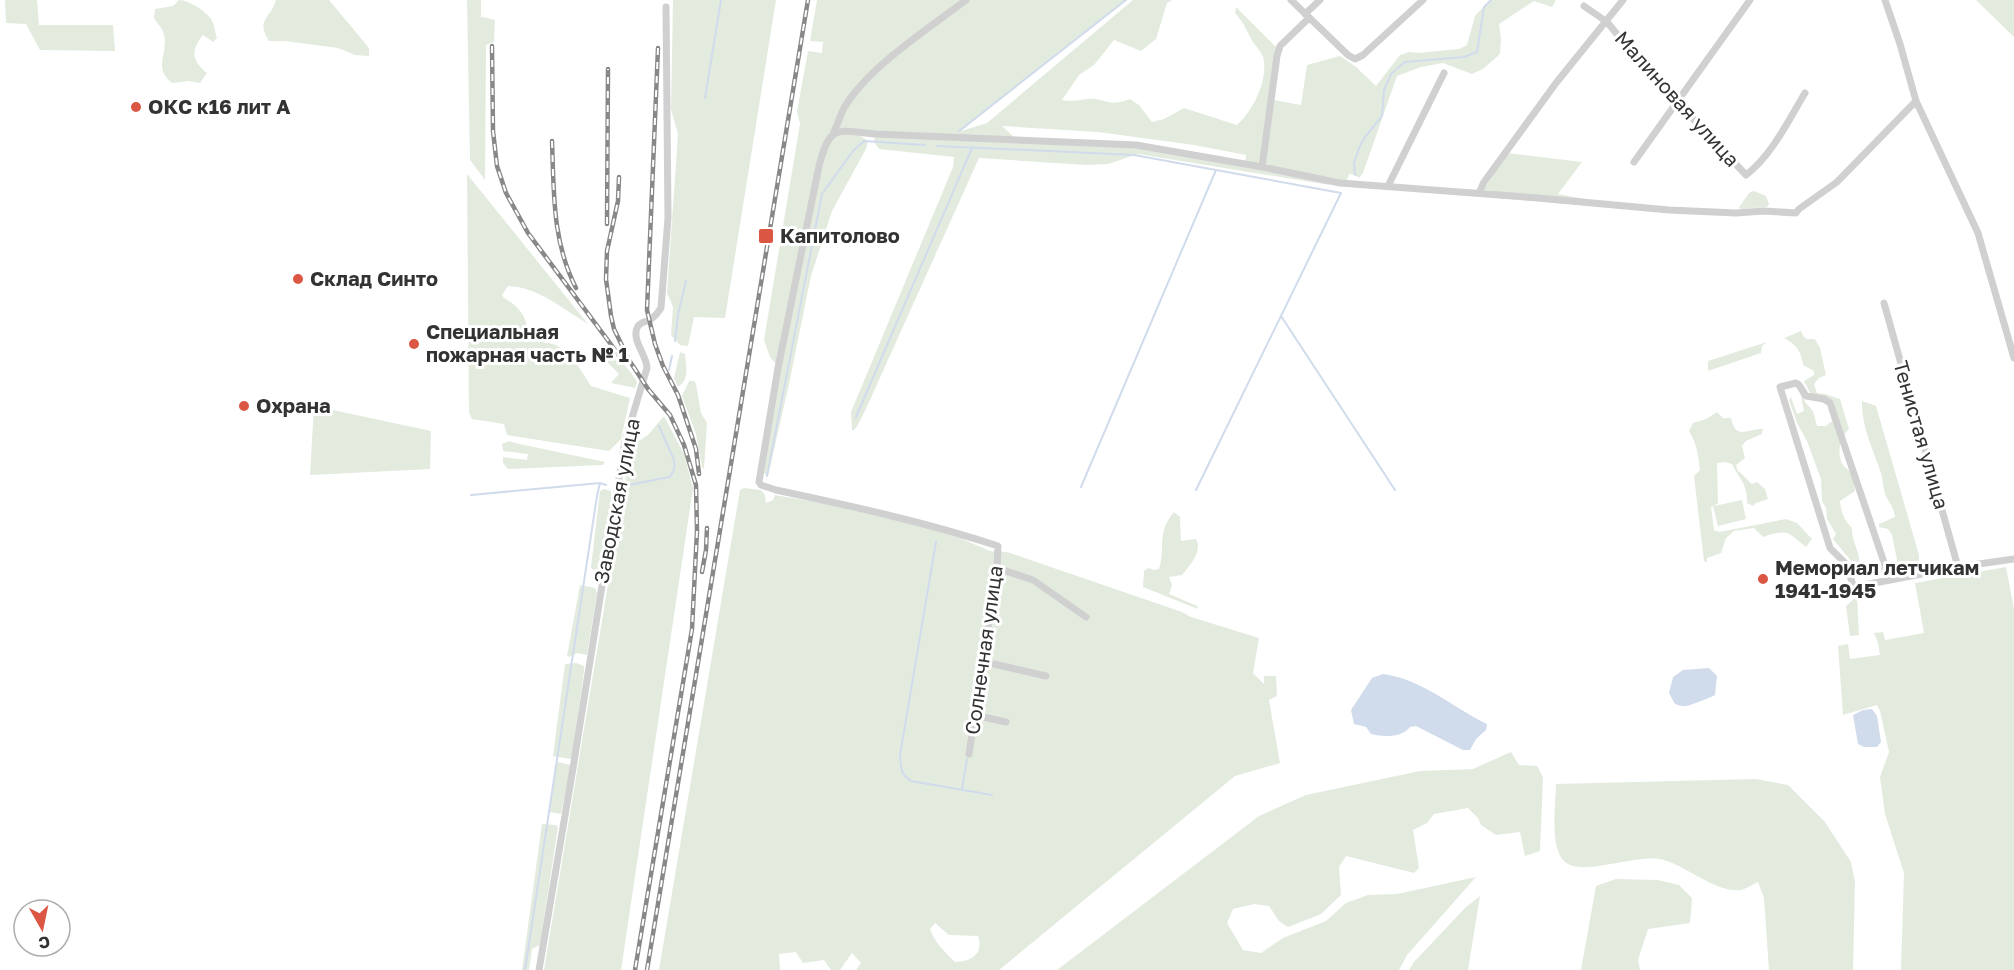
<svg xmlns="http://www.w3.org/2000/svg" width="2014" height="970" font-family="'Golos Text',sans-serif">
<rect width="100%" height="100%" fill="#fff"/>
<path fill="#e3ebdf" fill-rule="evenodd" d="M 5,0 L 37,0 L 39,25 L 113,25 L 115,51 L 40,50 L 26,24 L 6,23 Z
M 179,0 C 188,0 206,11 211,19 C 215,25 215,33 217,38 L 213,42 L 203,35 C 191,50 191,60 207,73 L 200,83 L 189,81 L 172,83 C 152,67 169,53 164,34 C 162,28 157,23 154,18 L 155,9 L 173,6 Z
M 276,0 L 329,0 L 369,48 L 369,56 L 355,55 L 338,48 L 285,41 L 269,41 C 255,19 271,19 276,0 Z
M 467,0 L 481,0 L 481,16 L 479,16 L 495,20 L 494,42 L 486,45 L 485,180 L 470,160 Z
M 673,0 L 776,0 L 725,318 L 694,317 L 688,346 L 680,345 L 671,335 L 673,307 L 667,293 L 678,134 L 671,109 Z
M 817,0 L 1126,0 L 961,131 L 987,123 L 1133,0 L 1172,0 L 1167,3 L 1156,39 L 1141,51 L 1114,40 L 1094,65 L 1079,75 L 1062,100 C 1073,102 1077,100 1087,99 C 1104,97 1107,108 1130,99 L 1139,105 L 1152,122 L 1164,119 L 1184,108 L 1237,125 C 1253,111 1269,79 1263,57 C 1261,51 1256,47 1253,42 C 1246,30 1245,24 1235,13 L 1236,7 L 1280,51 L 1274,100 L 1301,105 L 1307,65 L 1340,56 L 1356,67 L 1376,86 L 1400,55 L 1409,52 L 1419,53 L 1459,49 L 1467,45 L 1475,16 L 1490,0 L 1556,0 L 1552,7 L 1534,1 L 1499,24 L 1501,39 L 1500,54 L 1483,69 L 1472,74 L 1443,63 L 1421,67 L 1397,76 L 1363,173 L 1359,178 L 1355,175 L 1349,174 L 1346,183 L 1340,183 L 1339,179 L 1245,163 L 1246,155 L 1194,145 L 1098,132 L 1002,126 L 1020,143 L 1136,148 L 1326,182 L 1330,185 L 1138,154 L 1108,164 L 1086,165 L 979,158 L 865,411 L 856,428 L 852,431 L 851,412 L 953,167 L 954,157 L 879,149 L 874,142 L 875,134 L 852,130 L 868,141 L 866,149 L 832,211 L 811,276 L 789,384 L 768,476 L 764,473 L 776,364 L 770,357 L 764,340 L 800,124 L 797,112 L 808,51 L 822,53 L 823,42 L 810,41 Z
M 1976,0 L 2014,0 L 2014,37 Z
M 1507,153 L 1582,162 L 1558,194 L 1612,204 L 1615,208 L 1377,188 L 1483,191 Z
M 467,174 L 588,324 C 563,309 538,287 508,286 L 502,295 L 504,298 C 516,304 525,314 527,327 L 541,336 L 544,343 C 566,341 581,371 591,386 L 630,398 L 621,439 L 609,451 L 507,435 L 504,424 L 472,419 L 469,413 Z
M 1754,191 L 1766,196 L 1769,204 L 1767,207 L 1740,209 L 1739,207 L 1750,192 Z
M 1801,331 L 1804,337 L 1807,339 L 1815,339 L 1820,348 L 1826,375 L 1819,378 L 1814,384 L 1817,393 L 1825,394 L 1840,399 L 1849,429 C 1840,438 1836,453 1843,465 C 1845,468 1848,469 1850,472 C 1853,478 1854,485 1855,491 L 1840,501 C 1841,512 1844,520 1852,528 C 1852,539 1855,543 1858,553 C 1860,561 1858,565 1863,572 L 1881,566 L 1884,568 L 1880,575 L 1858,578 L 1854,574 L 1852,562 L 1833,539 L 1836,534 L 1827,519 L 1826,508 L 1822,501 L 1821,479 L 1807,441 L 1797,423 L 1789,400 L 1791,397 L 1797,414 L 1804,411 L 1800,391 L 1805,402 L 1813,411 L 1817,426 L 1826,426 L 1832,421 L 1828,404 L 1812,397 L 1804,381 L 1814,375 L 1814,371 L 1803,365 C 1801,350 1796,345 1784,338 Z
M 1767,342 L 1762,346 L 1761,353 L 1708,371 L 1708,361 Z
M 608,351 C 619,357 631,371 637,382 L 635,388 L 611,383 L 619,374 L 602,357 L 596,361 L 592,355 L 596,352 Z
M 680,352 L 685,354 C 686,366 690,380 678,387 L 674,378 Z
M 689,381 L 694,381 L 696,384 L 701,413 L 707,423 L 704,469 L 702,467 L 696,434 L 682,396 Z
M 1862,401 L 1876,406 L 1919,555 L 1919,564 L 1896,571 L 1893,568 L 1897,560 L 1892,535 L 1888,529 L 1879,527 L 1879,524 L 1895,517 C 1894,508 1890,504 1886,496 C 1883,489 1883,480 1881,473 C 1873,449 1861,426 1862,401 Z
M 314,406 L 431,431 L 430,469 L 310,475 Z
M 1717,412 L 1723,418 L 1731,418 C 1736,441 1747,428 1763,429 L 1762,434 L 1746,441 L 1742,446 L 1745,458 L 1736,465 L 1738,471 C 1744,475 1747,480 1752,484 L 1757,482 L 1765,489 L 1768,499 L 1756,503 L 1753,506 L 1747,503 C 1748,484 1739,479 1732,464 L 1725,462 L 1717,463 L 1718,503 L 1714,506 L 1742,500 L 1746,519 L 1718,526 L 1713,506 L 1711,507 L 1714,530 L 1719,532 L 1786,519 L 1797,523 L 1812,539 L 1806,547 C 1786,531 1789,529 1763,537 L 1754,528 L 1734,531 L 1726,538 L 1721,553 L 1707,558 L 1707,562 L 1704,561 L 1694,476 L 1700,470 C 1698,455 1697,444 1689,431 L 1693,423 L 1706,419 Z
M 664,416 L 684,454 L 693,488 L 621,970 L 544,970 L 631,446 L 648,435 Z
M 509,441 L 515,443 L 605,462 L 603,465 L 508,469 L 503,463 L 503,457 L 527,460 L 528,454 L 503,451 L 502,444 Z
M 744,488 L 761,490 L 765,495 L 766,503 L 773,500 L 775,495 L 827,504 L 920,526 L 960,538 L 990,551 L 1007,552 L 1045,565 L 1182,612 L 1191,617 L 1259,638 L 1253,673 L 1264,684 L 1264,676 L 1276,676 L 1277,696 L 1269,700 L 1280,763 L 1235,776 L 999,970 L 856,970 L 861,963 L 852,953 L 840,970 L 831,970 L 824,960 L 803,963 L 796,952 L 779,954 L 780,970 L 659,970 L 740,490 ZM 935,923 L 949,935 L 978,936 C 984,953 972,962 955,962 C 945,952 934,942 930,929 Z
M 604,489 L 611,491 L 612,498 L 602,569 L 599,571 L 592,569 L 591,567 L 600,491 Z
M 1174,512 L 1180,517 L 1181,541 L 1196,539 C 1203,551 1190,565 1182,575 L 1169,577 L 1172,585 L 1169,594 L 1197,606 L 1198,609 L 1143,587 L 1144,571 L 1148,568 L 1154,570 L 1159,569 C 1166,547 1156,533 1174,512 Z
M 2006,567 L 2014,609 L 2014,970 L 1901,970 L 1904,873 L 1885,814 L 1880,777 L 1889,752 L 1880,711 L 1877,705 L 1843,715 L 1838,646 L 1848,644 L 1850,659 L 1880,655 L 1878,643 L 1874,633 L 1883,632 L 1885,640 L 1924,633 L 1915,583 Z
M 580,585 L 595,588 L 597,593 L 587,655 L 577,653 L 569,657 L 567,656 Z
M 1857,596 L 1859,635 L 1850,636 L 1846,606 Z
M 576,663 L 584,666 L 584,672 L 572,757 L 570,759 L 553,756 L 565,664 Z
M 1511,752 L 1519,765 L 1537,766 L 1543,777 L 1540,851 L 1525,856 L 1520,832 L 1496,835 L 1481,825 L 1478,818 L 1468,808 L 1434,814 L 1427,823 L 1413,830 L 1419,868 L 1414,873 L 1346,856 L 1339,867 L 1341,895 L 1321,914 L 1288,927 L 1279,921 L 1269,906 L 1254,904 L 1233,909 L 1227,923 L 1243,950 L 1261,953 L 1283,938 L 1326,921 L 1346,903 L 1368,895 L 1397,894 L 1476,877 L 1407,955 L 1399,970 L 1057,970 L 1259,816 L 1306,795 L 1420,771 L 1473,769 Z
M 557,762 L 571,765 L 561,814 L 549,812 Z
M 1756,779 L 1788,785 L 1825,822 L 1851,862 L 1855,882 L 1853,970 L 1769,970 L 1764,898 L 1758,882 C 1753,884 1746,889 1741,890 C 1716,893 1688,867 1664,860 C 1639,853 1589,875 1568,864 C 1548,853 1556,804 1556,784 Z
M 542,824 L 556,825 L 558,827 L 540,945 L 532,949 L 529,970 L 522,970 Z
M 1616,879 L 1658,880 L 1679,885 L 1692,898 L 1690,923 L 1648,929 L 1638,960 L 1640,970 L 1581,970 L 1596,886 Z
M 1480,896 L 1468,970 L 1409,970 L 1414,962 L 1465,908 Z"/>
<path fill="#d0dbec" d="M 1709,668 L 1717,676 L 1715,695 C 1712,697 1689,706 1686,706 C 1682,707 1679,705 1675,704 L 1669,693 L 1673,677 L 1683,670 Z
M 1383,674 C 1422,679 1452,707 1487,724 L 1486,730 L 1476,739 L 1470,750 L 1463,750 L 1416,726 L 1410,727 C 1402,738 1383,737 1371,734 L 1366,727 L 1354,724 L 1351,710 L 1372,678 Z
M 1872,709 L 1877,716 L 1881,742 L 1877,747 L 1864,747 L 1858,744 L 1853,715 L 1863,710 Z"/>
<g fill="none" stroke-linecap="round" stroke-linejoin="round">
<path stroke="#d0dbec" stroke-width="2" d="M 705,98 L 721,0
M 959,131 L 1126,0
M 937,146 L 1134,155 L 1341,193 L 1196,490
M 1355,175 L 1354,163 L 1359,148 L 1365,137 L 1382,116 L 1384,90 L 1391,74 L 1405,62 L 1464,57 L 1477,52 L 1484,7 L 1491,0
M 1281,316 L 1395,490
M 675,341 L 678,315 L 686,281
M 669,370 L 672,356
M 856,417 L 972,148
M 767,476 L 822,194 L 853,151 L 864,141 L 925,145
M 629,485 L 669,477 C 674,473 675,466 674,460 L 659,426
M 1081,487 L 1216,170
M 471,495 L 600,483
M 936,542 L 900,755 C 901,767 900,774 911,781 L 992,795
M 962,789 L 967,759
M 525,970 L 597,496 L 600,483 L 606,485"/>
<path stroke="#d0d0d0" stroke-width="7" d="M 1291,0 L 1348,55 L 1355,59 L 1363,55 L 1423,0
M 1885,0 L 1900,44 L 1916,101 L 1978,233 L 2014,358
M 1584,6 L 1607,22 L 1644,67 L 1746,175 C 1772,155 1788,121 1805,93
M 1305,14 L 1320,0
M 833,134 C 837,126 840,116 844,108 C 868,67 928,29 966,0
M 1634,162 L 1750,0
M 1262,167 L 1277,56 L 1280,46 L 1309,18
M 1388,186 L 1444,73
M 1479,193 L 1484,182 L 1556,83 L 1623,0
M 1884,303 L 1958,567
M 997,568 L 1033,580 L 1086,617
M 1854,588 L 1846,564 L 1830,548 L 1780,387 L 1796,383 L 1799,385 L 1806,396 L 1824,399 L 1830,403 L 1890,580
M 1817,594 L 1958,567 L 2014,559
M 981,661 L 1046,676
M 974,715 L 1006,722
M 969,754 L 997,568 L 998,546 C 925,522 851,506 776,490 L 761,485 L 759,482 L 778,368 L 819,166 C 830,124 836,130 875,134 L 1136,145 L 1262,167 L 1340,183 L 1538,198 L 1669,210 L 1736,213 L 1764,211 L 1796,213 L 1799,209 L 1837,182 L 1916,101
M 539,970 L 574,762 L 625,441 L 647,368 C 647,355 630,339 638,326 C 642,321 647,322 651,319 C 656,316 658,312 661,308 L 668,218 L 666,7"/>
<g stroke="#888" stroke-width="4.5">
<path id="rail" d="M 492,46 L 493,131 L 497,166 L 506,193 L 528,233 L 624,362
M 658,48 L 647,310 L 655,344 L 663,366 L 678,395 L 696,449 L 699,474
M 552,141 C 554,192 552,241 576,288
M 619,177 L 618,201 L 607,251 L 606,279 L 611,316 L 614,329 L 629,360 L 648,389 L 670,415 L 684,445 L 696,485 L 697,531 L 692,629 L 635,970
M 607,224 L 608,69
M 702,572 L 706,550 L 707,528
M 647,970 L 808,0"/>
</g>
<use href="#rail" stroke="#fff" stroke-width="2" stroke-dasharray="7" stroke-linecap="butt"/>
</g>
<g fill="#db5743" stroke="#fff" stroke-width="2">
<circle cx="136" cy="107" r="6"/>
<rect x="758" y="228" width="16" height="16" rx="3"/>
<circle cx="298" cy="279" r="6"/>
<circle cx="414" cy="344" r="6"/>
<circle cx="244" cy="406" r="6"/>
<circle cx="1763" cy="579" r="6"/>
</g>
<g text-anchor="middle" stroke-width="6" stroke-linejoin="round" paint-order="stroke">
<g font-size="20" fill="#333" stroke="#fff">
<text transform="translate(1677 99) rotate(48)" y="7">Малиновая улица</text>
<text transform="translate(1921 435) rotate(74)" y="7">Тенистая улица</text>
<text transform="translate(617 501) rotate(-79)" y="7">Заводская улица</text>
<text transform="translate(984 650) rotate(-82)" y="7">Солнечная улица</text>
</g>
<g font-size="20" font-weight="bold" fill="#333" stroke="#fff" text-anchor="start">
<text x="148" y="114">ОКС к16 лит А</text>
<text x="780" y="243">Капитолово</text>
<text x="310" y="286">Склад Синто</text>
<text x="426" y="339">Специальная<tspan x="426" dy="23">пожарная часть № 1</tspan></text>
<text x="256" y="413">Охрана</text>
<text x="1775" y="575">Мемориал летчикам<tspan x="1775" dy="23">1941-1945</tspan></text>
</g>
</g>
<g transform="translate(42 928) rotate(171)"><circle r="28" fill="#ffffff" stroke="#adadad" stroke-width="1.5"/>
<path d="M0-4.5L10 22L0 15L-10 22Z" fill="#db5743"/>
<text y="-9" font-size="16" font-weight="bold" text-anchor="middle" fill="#333333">С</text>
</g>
</svg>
